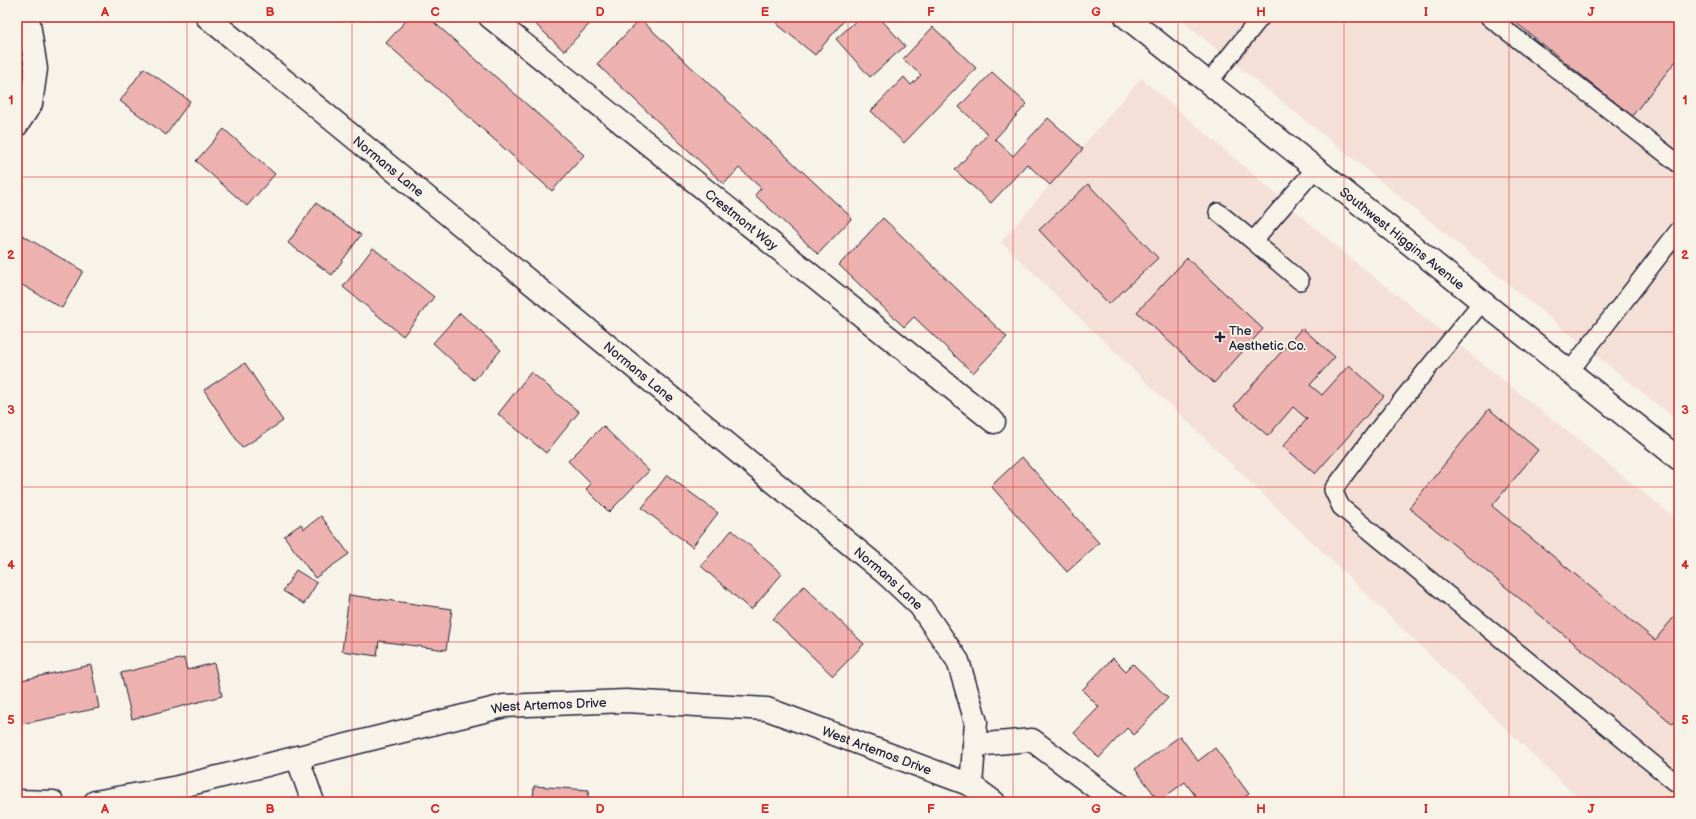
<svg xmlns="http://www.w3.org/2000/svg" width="1696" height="819" font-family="'Balsamiq Sans',sans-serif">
<rect width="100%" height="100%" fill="#f7f3e8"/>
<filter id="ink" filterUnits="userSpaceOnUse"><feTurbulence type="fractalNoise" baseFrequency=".025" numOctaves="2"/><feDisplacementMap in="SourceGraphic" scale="8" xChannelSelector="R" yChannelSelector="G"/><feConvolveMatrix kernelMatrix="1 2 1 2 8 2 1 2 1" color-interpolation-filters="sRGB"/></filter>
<g filter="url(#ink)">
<path fill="#f4e0d7" d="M 1177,17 L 1679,17 L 1679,422 Z
M 1141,78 L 1348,256 L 1679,521 L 1679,802 L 1582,802 L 1001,242 Z"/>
<path fill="#edb2b0" stroke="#22223b" d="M 409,17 L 428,17 L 584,155 L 552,191 L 386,43 Z
M 528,17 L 596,17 L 564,51 Z
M 783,17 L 847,17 L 815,55 L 777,24 Z
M 860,17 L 879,17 L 905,46 L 870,77 L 836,39 Z
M 1509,17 L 1679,17 L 1679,57 L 1632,116 Z
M 640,19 L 852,218 L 818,254 L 755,195 L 761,188 L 739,168 L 724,184 L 597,64 Z
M 933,27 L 976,68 L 904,143 L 871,111 L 904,77 L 911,85 L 921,75 L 903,59 Z
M 144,68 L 190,101 L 166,135 L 120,101 Z
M 992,72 L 1027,104 L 995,139 L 1013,156 L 1048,118 L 1083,149 L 1050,185 L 1027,164 L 991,203 L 955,170 L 988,134 L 959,107 Z
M 224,129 L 275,174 L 247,206 L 196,161 Z
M 1088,184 L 1158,258 L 1109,304 L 1039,230 Z
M 316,203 L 361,235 L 332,275 L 288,243 Z
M 883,218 L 1007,337 L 973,373 L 914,317 L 904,327 L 839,265 Z
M 17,232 L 83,271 L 62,308 L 17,282 Z
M 373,248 L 434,297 L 403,336 L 343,287 Z
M 1187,258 L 1263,329 L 1214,383 L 1137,312 Z
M 460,313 L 501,350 L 474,380 L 433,343 Z
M 1302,328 L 1335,357 L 1310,385 L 1322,395 L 1349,365 L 1384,396 L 1315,474 L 1283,446 L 1307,419 L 1293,407 L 1268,436 L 1234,406 Z
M 245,363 L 283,421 L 242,448 L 204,390 Z
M 531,372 L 579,412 L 546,453 L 498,414 Z
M 1489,409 L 1538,450 L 1492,506 L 1655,640 L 1679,611 L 1679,716 L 1673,724 L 1409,508 Z
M 603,426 L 649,471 L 609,512 L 586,489 L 591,484 L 568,461 Z
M 1022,457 L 1099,543 L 1067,572 L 991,486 Z
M 667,475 L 718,513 L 692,547 L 642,508 Z
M 321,516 L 349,554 L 315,578 L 284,536 L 301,524 L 304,529 Z
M 732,530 L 782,574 L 751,610 L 701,566 Z
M 296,570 L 317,583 L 304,604 L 283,591 Z
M 804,586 L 864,644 L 833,676 L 773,619 Z
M 349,595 L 452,609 L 446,650 L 379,641 L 377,656 L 342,651 Z
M 184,658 L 187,670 L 214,663 L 222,696 L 132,719 L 121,673 Z
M 1113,658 L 1126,671 L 1133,664 L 1168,698 L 1134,735 L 1127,728 L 1099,758 L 1074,733 L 1099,707 L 1082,690 Z
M 91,665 L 99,708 L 17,725 L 17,681 Z
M 1180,736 L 1198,761 L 1215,748 L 1249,794 L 1238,802 L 1200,802 L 1185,782 L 1159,801 L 1135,769 Z
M 534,786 L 589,790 L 587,802 L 533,802 Z"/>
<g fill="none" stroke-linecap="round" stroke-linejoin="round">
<g stroke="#22223b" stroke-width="20">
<path id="lane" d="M 1489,17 L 1679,164
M 1208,83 L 1261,17
M 1218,212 L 1253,241 L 1316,168
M 1253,241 L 1300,281
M 1482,302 L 1380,427 L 1333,490 L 1341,507 L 1675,782 L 1679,781
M 1570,371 L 1679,230"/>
</g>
<g stroke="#22223b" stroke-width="25">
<g id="street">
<path id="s1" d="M 207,17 L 885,573 L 920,606 L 958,661 L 976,722 L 971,785"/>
<path id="s2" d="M 490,17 L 994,422"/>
<path d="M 17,125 L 31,104 L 36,69 L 28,17"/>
<path d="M 974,745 L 1032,740 L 1115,802"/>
<path d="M 297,757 L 313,802"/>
<path d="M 17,801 L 53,802"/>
<path id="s3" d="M 95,802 L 178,787 L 504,706 L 626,701 L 767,709 L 971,785 L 994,802"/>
</g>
</g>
<g stroke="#22223b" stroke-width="25">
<g id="secondary">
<path id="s4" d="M 1126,17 L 1679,459"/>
</g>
</g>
<use href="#lane" stroke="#f7f3e8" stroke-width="17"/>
<use href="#street" stroke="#f7f3e8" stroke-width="22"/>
<use href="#secondary" stroke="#f7f3e8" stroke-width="22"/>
</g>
</g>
<path fill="none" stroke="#d62828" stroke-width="1" stroke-opacity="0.55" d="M 187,17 L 187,802M 352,17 L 352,802M 518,17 L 518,802M 683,17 L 683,802M 848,17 L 848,802M 1013,17 L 1013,802M 1178,17 L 1178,802M 1344,17 L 1344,802M 1509,17 L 1509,802M 17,177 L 1679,177M 17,332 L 1679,332M 17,487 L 1679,487M 17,642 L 1679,642"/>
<path fill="#22223b" stroke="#f7f3e8" stroke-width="1.5" d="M1218 331h4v4h4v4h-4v4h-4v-4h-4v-4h4z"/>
<g text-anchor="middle" stroke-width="4" stroke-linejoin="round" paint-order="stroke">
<g font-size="13" fill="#22223b" stroke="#f7f3e8">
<text dy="5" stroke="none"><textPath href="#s1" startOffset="235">Normans Lane</textPath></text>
<text dy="5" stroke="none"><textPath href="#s2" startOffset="323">Crestmont Way</textPath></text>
<text dy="5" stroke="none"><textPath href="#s4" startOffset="354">Southwest Higgins Avenue</textPath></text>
<text dy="5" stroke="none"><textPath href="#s1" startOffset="559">Normans Lane</textPath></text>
<text dy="5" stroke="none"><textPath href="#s1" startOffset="883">Normans Lane</textPath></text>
<text dy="5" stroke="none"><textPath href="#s3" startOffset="465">West Artemos Drive</textPath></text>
<text dy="5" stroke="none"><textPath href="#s3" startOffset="801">West Artemos Drive</textPath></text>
</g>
<g font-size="13" fill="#22223b" stroke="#f7f3e8" text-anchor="start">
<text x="1229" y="335">The<tspan x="1229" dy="15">Aesthetic Co.</tspan></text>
</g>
</g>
<rect width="1696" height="819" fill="none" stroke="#f7f3e8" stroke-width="44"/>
<rect x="22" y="22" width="1652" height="775" fill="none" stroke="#d62828" stroke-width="1.5"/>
<g font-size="13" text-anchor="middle" font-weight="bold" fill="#d62828">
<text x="105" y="16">A</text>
<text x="270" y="16">B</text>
<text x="435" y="16">C</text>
<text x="600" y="16">D</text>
<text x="765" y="16">E</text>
<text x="931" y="16">F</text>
<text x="1096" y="16">G</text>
<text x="1261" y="16">H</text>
<text x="1426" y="16">I</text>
<text x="1591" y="16">J</text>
<text x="11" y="104">1</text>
<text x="1685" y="104">1</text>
<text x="11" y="259">2</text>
<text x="1685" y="259">2</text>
<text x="11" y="414">3</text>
<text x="1685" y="414">3</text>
<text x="11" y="569">4</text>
<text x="1685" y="569">4</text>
<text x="11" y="724">5</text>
<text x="1685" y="724">5</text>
<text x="105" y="813">A</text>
<text x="270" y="813">B</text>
<text x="435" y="813">C</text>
<text x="600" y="813">D</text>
<text x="765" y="813">E</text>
<text x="931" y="813">F</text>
<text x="1096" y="813">G</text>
<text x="1261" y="813">H</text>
<text x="1426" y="813">I</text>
<text x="1591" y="813">J</text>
</g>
</svg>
